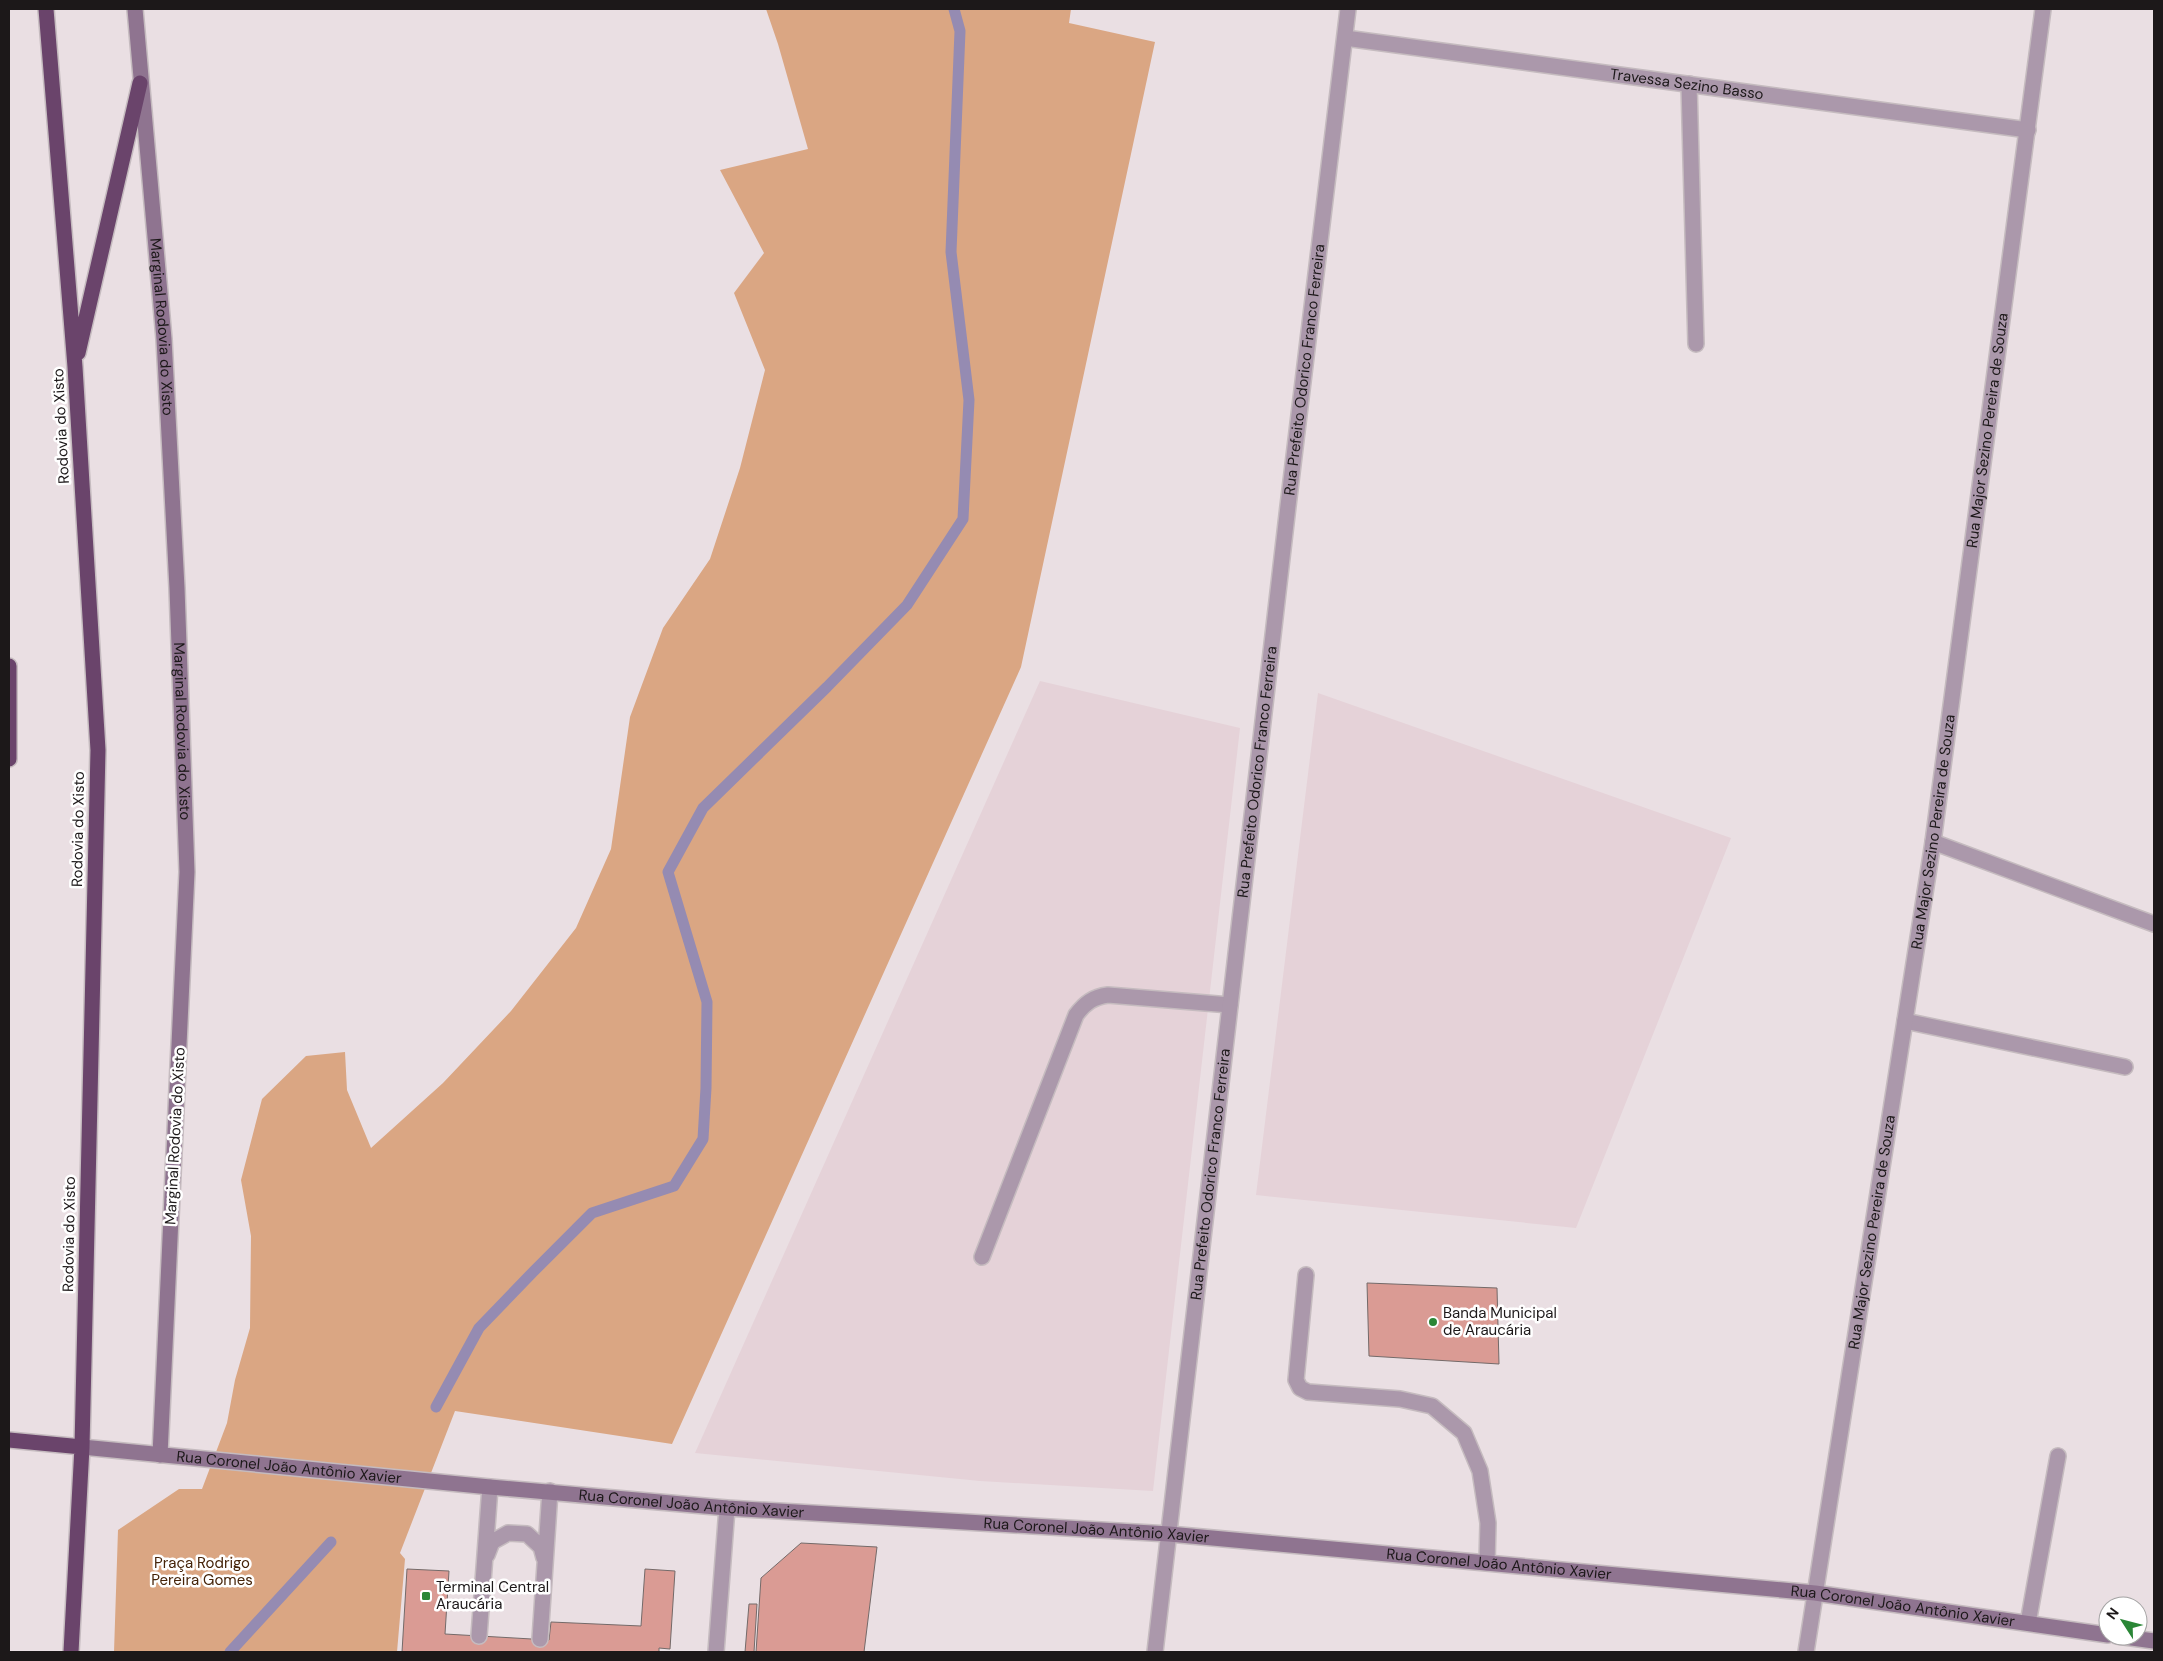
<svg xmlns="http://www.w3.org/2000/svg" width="2163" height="1661" font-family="'DM Sans',sans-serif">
<rect width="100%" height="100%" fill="#eadfe3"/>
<path fill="#e5d2d8" d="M 1040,681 L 1240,728 L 1153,1491 L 980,1481 L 695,1453 Z
M 1318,693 L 1731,838 L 1576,1228 L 1256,1195 Z"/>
<path fill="#daa683" d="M 766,9 L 1071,9 L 1069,23 L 1155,42 L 1021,667 L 672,1444 L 455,1411 L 400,1553 L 405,1559 L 397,1652 L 114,1652 L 118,1530 L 179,1489 L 202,1489 L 227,1423 L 235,1380 L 250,1328 L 251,1236 L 241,1180 L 262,1099 L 306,1056 L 345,1052 L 347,1090 L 371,1148 L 443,1083 L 511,1011 L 576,928 L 611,849 L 630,717 L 663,628 L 710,559 L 740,468 L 765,370 L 734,293 L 764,253 L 720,170 L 808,149 L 778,44 Z"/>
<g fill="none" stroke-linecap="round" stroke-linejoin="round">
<path stroke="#958bb2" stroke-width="11" d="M 436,1407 L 479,1328 L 533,1272 L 592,1213 L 674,1186 L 703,1139 L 706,1088 L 707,1002 L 668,872 L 703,808 L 827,687 L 907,605 L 963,519 L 969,400 L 951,252 L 960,31 L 954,9
M 230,1652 L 331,1542"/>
</g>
<path fill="#da9b94" stroke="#746a69" d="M 1367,1283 L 1497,1288 L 1499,1364 L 1369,1356 Z
M 801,1543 L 877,1547 L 864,1652 L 756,1652 L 761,1578 Z
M 407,1569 L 449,1571 L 445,1634 L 549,1640 L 551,1622 L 641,1626 L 645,1569 L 675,1571 L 670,1649 L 659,1648 L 659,1652 L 402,1652 Z
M 749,1604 L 757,1604 L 754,1652 L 745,1652 Z"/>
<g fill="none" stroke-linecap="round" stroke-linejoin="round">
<g stroke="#c5bbbf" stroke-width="18">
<path id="lane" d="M 1689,84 L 1696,344
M 1905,1021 L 2125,1067
M 982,1257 L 1076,1015 C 1085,1003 1093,997 1108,995 L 1230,1005
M 1306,1275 L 1296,1380 L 1300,1388 L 1308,1392 L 1400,1399 L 1432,1406 L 1464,1433 L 1480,1471 L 1488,1523 L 1487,1563
M 487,1555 L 492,1542 L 508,1533 L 527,1534 L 541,1547 L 544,1558
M 2028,1623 L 2058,1456
M 479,1636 L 490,1487
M 540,1639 L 550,1491
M 716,1652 L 727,1508"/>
</g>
<g stroke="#c5bbbf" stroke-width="18">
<g id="street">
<path id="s1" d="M 1345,38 L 2028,130"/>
<path d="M 1933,842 L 2154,924"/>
<path id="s2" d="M 1155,1652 L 1288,506 L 1348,9"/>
<path id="s3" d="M 1806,1652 L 1933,842 L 2043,9"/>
</g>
</g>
<g stroke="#c5bbbf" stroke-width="18">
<g id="secondary">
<path id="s4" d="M 135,9 L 164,339 L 177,588 L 187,872 L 160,1455"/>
<path id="s5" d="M 82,1447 L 490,1487 L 727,1508 L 1169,1534 L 1815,1593 L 2108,1635"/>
<path d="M 2117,1636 L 2154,1641"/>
</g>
</g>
<g stroke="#c5bbbf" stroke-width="18">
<path id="highway" d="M 46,9 L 75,367 L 98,750 L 82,1447 L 71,1652
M 78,353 L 140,83
M 9,666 L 9,759
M 9,1440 L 82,1447"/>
</g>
<use href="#lane" stroke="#ab98ab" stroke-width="15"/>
<use href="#street" stroke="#ab98ab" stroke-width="15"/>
<use href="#secondary" stroke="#8f7490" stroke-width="15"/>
<use href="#highway" stroke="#6a446b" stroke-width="15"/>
</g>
<g fill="#2a8636" stroke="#fff" stroke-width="2">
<circle cx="1433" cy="1322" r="5"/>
<rect x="421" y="1591" width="10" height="10" rx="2.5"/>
</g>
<g text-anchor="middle" stroke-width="5" stroke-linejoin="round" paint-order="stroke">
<g font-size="15" fill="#1c1819" stroke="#fff">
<text dy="5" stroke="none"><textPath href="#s1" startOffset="345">Travessa Sezino Basso</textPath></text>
<text dy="5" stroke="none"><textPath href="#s4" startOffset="319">Marginal Rodovia do Xisto</textPath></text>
<text dy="5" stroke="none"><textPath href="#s2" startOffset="1291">Rua Prefeito Odorico Franco Ferreira</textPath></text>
<text transform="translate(61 426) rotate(-93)" y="5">Rodovia do Xisto</text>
<text dy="5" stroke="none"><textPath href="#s3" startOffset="1235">Rua Major Sezino Pereira de Souza</textPath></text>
<text dy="5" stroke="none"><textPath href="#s4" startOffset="724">Marginal Rodovia do Xisto</textPath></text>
<text dy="5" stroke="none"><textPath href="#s2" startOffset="886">Rua Prefeito Odorico Franco Ferreira</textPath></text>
<text transform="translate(78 829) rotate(-89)" y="5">Rodovia do Xisto</text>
<text dy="5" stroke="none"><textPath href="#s3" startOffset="830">Rua Major Sezino Pereira de Souza</textPath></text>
<text transform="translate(175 1136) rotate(-87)" y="5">Marginal Rodovia do Xisto</text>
<text dy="5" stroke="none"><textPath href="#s2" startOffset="481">Rua Prefeito Odorico Franco Ferreira</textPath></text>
<text dy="5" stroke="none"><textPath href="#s3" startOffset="425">Rua Major Sezino Pereira de Souza</textPath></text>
<text transform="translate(69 1234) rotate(-89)" y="5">Rodovia do Xisto</text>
<text dy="5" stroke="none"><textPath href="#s5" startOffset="208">Rua Coronel João Antônio Xavier</textPath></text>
<text dy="5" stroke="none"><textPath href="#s5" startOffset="612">Rua Coronel João Antônio Xavier</textPath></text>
<text dy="5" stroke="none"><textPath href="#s5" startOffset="1018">Rua Coronel João Antônio Xavier</textPath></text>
<text dy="5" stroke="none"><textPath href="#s5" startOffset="1422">Rua Coronel João Antônio Xavier</textPath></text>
<text dy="5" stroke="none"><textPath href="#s5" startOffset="1828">Rua Coronel João Antônio Xavier</textPath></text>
</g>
<g font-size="15" fill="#1c1819" stroke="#fff" text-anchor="start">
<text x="1443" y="1318">Banda Municipal<tspan x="1443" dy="17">de Araucária</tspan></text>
<text x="436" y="1592">Terminal Central<tspan x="436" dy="17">Araucária</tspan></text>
</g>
<g font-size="15" fill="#452308" stroke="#fff">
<text x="202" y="1568">Praça Rodrigo<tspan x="202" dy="17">Pereira Gomes</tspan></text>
</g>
</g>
<rect width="2163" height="1661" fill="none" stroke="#1c1819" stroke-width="20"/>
<g transform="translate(2123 1621) rotate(306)"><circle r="24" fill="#ffffff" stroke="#a4a3a3"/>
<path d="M0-4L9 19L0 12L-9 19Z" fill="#2a8636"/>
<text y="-8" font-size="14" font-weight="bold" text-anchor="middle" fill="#1c1819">N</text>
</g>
</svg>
